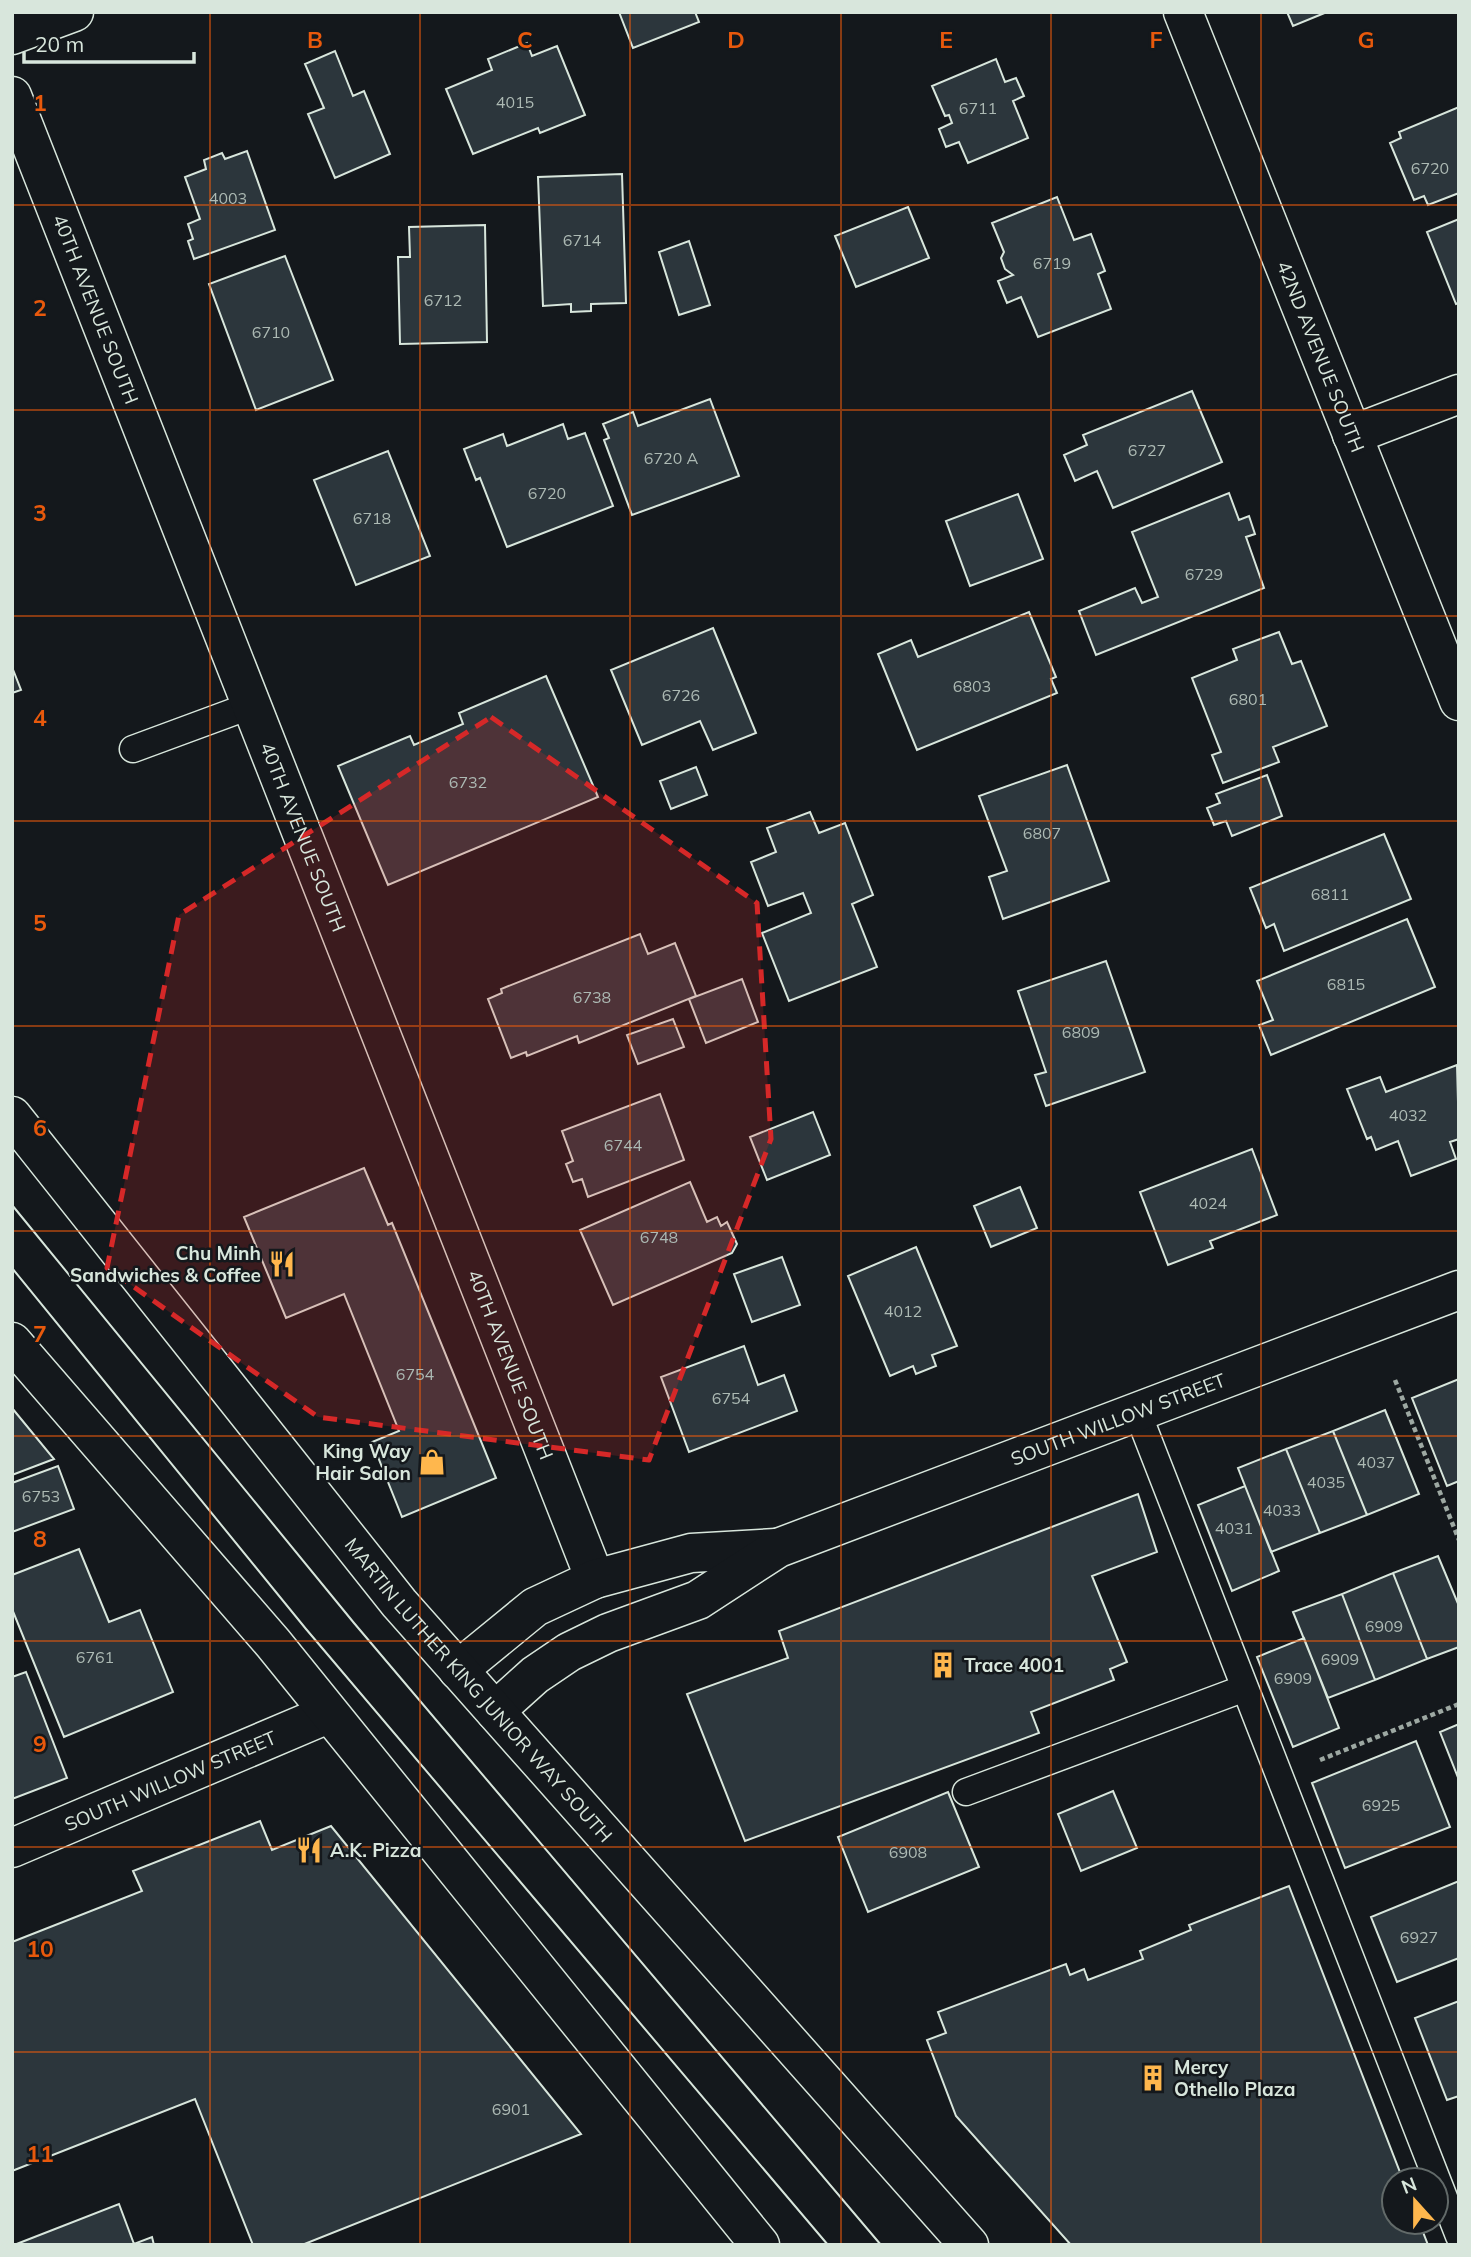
<svg xmlns="http://www.w3.org/2000/svg" width="1471" height="2257" font-family="Mulish,sans-serif">
<rect width="100%" height="100%" fill="#14181c"/>
<path fill="#2c363c" stroke="#d8e6dc" stroke-width="2" d="M 619,12 L 695,12 L 699,22 L 633,48 Z
M 1287,12 L 1327,12 L 1293,26 Z
M 527,43 L 532,56 L 557,46 L 585,115 L 540,133 L 538,128 L 473,154 L 446,89 L 492,70 L 488,59 Z
M 335,51 L 353,96 L 364,91 L 390,154 L 335,178 L 308,114 L 324,108 L 305,64 Z
M 996,59 L 1005,82 L 1016,78 L 1024,96 L 1013,101 L 1028,138 L 968,163 L 959,142 L 946,147 L 939,129 L 952,123 L 949,115 L 945,116 L 932,86 Z
M 1459,107 L 1459,193 L 1428,205 L 1424,196 L 1414,200 L 1390,143 L 1401,138 L 1399,132 Z
M 247,151 L 275,230 L 194,259 L 188,241 L 193,239 L 188,224 L 200,219 L 185,177 L 206,169 L 204,160 L 222,153 L 225,159 Z
M 622,174 L 626,303 L 591,304 L 591,311 L 571,312 L 571,304 L 543,306 L 538,177 Z
M 1057,197 L 1074,240 L 1091,234 L 1105,271 L 1098,274 L 1111,309 L 1038,337 L 1021,297 L 1007,303 L 998,281 L 1013,275 L 1005,269 L 1001,258 L 1004,252 L 992,223 Z
M 908,207 L 929,258 L 856,287 L 835,236 Z
M 1459,219 L 1459,303 L 1456,304 L 1427,232 Z
M 485,225 L 487,342 L 400,344 L 398,257 L 410,257 L 409,227 Z
M 689,241 L 710,305 L 679,315 L 659,252 Z
M 285,256 L 333,380 L 256,410 L 209,284 Z
M 1192,391 L 1222,462 L 1113,508 L 1097,471 L 1075,481 L 1064,455 L 1087,445 L 1083,435 Z
M 710,399 L 739,476 L 632,515 L 604,440 L 609,438 L 603,424 L 633,412 L 638,426 Z
M 563,424 L 568,439 L 585,433 L 613,506 L 507,547 L 480,478 L 476,480 L 464,449 L 503,434 L 507,446 Z
M 388,451 L 430,556 L 356,585 L 314,480 Z
M 1229,493 L 1239,520 L 1249,516 L 1255,534 L 1246,537 L 1264,588 L 1096,655 L 1079,611 L 1135,588 L 1142,603 L 1158,597 L 1132,532 Z
M 1018,494 L 1043,559 L 970,586 L 946,521 Z
M 1029,612 L 1056,677 L 1051,679 L 1057,693 L 917,750 L 878,654 L 911,640 L 918,657 Z
M 713,628 L 756,733 L 713,750 L 700,721 L 642,745 L 611,670 Z
M 1279,632 L 1292,664 L 1301,661 L 1327,726 L 1273,747 L 1279,762 L 1223,783 L 1212,755 L 1221,752 L 1192,678 L 1237,660 L 1233,649 Z
M 12,667 L 21,690 L 12,693 Z
M 546,676 L 598,797 L 388,885 L 338,766 L 410,736 L 414,745 L 463,724 L 459,713 Z
M 1067,765 L 1109,881 L 1003,919 L 989,877 L 1007,871 L 979,796 Z
M 696,767 L 707,795 L 671,809 L 660,781 Z
M 1267,775 L 1282,816 L 1232,836 L 1226,821 L 1214,825 L 1207,808 L 1220,803 L 1216,794 Z
M 810,812 L 819,833 L 845,823 L 873,895 L 852,904 L 877,967 L 789,1001 L 762,933 L 811,913 L 803,893 L 768,906 L 751,862 L 776,852 L 767,828 Z
M 1384,834 L 1411,899 L 1284,951 L 1274,924 L 1266,928 L 1250,888 Z
M 1407,919 L 1435,987 L 1271,1055 L 1259,1025 L 1273,1020 L 1257,981 Z
M 640,934 L 648,954 L 675,943 L 696,996 L 579,1043 L 577,1036 L 527,1056 L 526,1052 L 511,1058 L 488,999 L 502,993 L 501,989 Z
M 1106,961 L 1145,1072 L 1046,1106 L 1035,1075 L 1046,1072 L 1018,991 Z
M 742,979 L 758,1022 L 706,1043 L 689,999 Z
M 673,1019 L 684,1047 L 638,1064 L 627,1035 Z
M 1457,1065 L 1459,1139 L 1450,1142 L 1456,1159 L 1411,1176 L 1398,1141 L 1376,1150 L 1371,1137 L 1367,1139 L 1347,1089 L 1380,1077 L 1386,1092 Z
M 660,1094 L 684,1160 L 588,1197 L 582,1179 L 573,1182 L 566,1164 L 573,1161 L 562,1131 Z
M 813,1112 L 830,1155 L 767,1180 L 750,1137 Z
M 1252,1149 L 1277,1215 L 1210,1241 L 1213,1248 L 1168,1265 L 1140,1192 Z
M 364,1168 L 388,1225 L 392,1223 L 496,1478 L 402,1517 L 372,1442 L 399,1431 L 344,1294 L 286,1318 L 244,1217 Z
M 690,1182 L 707,1222 L 717,1217 L 721,1226 L 727,1222 L 737,1244 L 732,1253 L 613,1305 L 580,1230 Z
M 1020,1187 L 1037,1228 L 991,1247 L 974,1206 Z
M 916,1247 L 957,1346 L 932,1355 L 936,1366 L 916,1374 L 913,1366 L 890,1376 L 848,1276 Z
M 782,1257 L 800,1305 L 752,1322 L 734,1274 Z
M 744,1346 L 758,1385 L 784,1375 L 797,1411 L 689,1452 L 661,1377 Z
M 1459,1379 L 1459,1481 L 1447,1486 L 1412,1398 Z
M 12,1408 L 54,1459 L 12,1475 Z
M 1385,1410 L 1419,1494 L 1367,1515 L 1333,1431 Z
M 1333,1431 L 1367,1515 L 1320,1533 L 1286,1449 Z
M 1286,1449 L 1320,1533 L 1271,1552 L 1238,1468 Z
M 58,1466 L 74,1509 L 12,1532 L 12,1483 Z
M 1245,1486 L 1279,1571 L 1232,1591 L 1198,1505 Z
M 1138,1494 L 1157,1552 L 1092,1576 L 1127,1662 L 1110,1669 L 1114,1680 L 1031,1712 L 1039,1733 L 745,1841 L 687,1694 L 788,1658 L 779,1631 Z
M 79,1549 L 109,1622 L 140,1610 L 173,1692 L 64,1737 L 12,1609 L 12,1575 Z
M 1438,1556 L 1459,1606 L 1459,1647 L 1427,1659 L 1393,1573 Z
M 1393,1573 L 1427,1659 L 1375,1680 L 1342,1594 Z
M 1342,1594 L 1375,1680 L 1328,1698 L 1293,1612 Z
M 1304,1638 L 1339,1728 L 1293,1747 L 1257,1657 Z
M 26,1672 L 67,1778 L 12,1799 L 12,1677 Z
M 1459,1724 L 1459,1780 L 1440,1732 Z
M 1416,1741 L 1450,1827 L 1345,1868 L 1312,1783 Z
M 1113,1791 L 1137,1848 L 1081,1871 L 1058,1814 Z
M 948,1792 L 979,1867 L 868,1912 L 838,1837 Z
M 260,1821 L 272,1850 L 331,1826 L 581,2134 L 302,2245 L 253,2245 L 195,2099 L 12,2171 L 12,1942 L 142,1891 L 133,1871 Z
M 1459,1881 L 1459,1958 L 1397,1982 L 1371,1917 Z
M 1289,1886 L 1403,2180 L 1394,2180 L 1394,2222 L 1419,2222 L 1428,2245 L 1071,2245 L 956,2116 L 927,2040 L 946,2033 L 938,2012 L 1066,1964 L 1070,1975 L 1084,1969 L 1088,1980 L 1143,1959 L 1140,1951 L 1191,1930 L 1189,1925 Z
M 1459,2001 L 1459,2096 L 1447,2100 L 1415,2018 Z
M 119,2204 L 134,2244 L 152,2237 L 154,2245 L 14,2245 Z"/>
<g fill="none" stroke-linecap="round" stroke-linejoin="round">
<g stroke="#d8e6dc" stroke-width="29">
<path id="lane" d="M 133,749 L 252,705
M 1137,1411 L 1459,2236
M 966,1792 L 1245,1688"/>
</g>
<g stroke="#d8e6dc" stroke-width="41">
<g id="street">
<path id="s1" d="M 1183,12 L 1459,701"/>
<path d="M 12,35 L 74,12"/>
<path id="s2" d="M 12,96 L 595,1579"/>
<path d="M 1352,435 L 1459,394"/>
<path d="M 458,1670 L 535,1607 L 595,1579 L 691,1553 L 776,1548"/>
<path id="s3" d="M 495,1711 L 535,1675 L 569,1652 L 608,1633 L 698,1600 L 778,1548 L 1459,1290"/>
<path id="s4" d="M 12,1848 L 328,1714"/>
</g>
</g>
<g stroke="#d8e6dc" stroke-width="41">
<g id="secondary">
<path id="s5" d="M 12,1116 L 399,1603 L 969,2245"/>
<path d="M 12,1342 L 273,1643 L 760,2245"/>
</g>
</g>
<path stroke="#9da8a2" stroke-width="4.5" stroke-dasharray="5 3.5" stroke-linecap="butt" d="M 1395,1380 L 1459,1540
M 1320,1760 L 1459,1704"/>
<use href="#lane" stroke="#14181c" stroke-width="26"/>
<use href="#street" stroke="#14181c" stroke-width="38"/>
<use href="#secondary" stroke="#14181c" stroke-width="38"/>
<path stroke="#d8e6dc" stroke-width="2" d="M 12,1205 L 354,1623 L 881,2245
M 12,1268 L 306,1629 L 828,2245"/>
</g>
<path fill="#d62828" fill-opacity="0.2" stroke="#d62828" stroke-width="5" stroke-dasharray="14 9" stroke-linejoin="round" d="M 491,717 L 757,903 L 771,1139 L 649,1460 L 318,1417 L 107,1268 L 179,915 Z"/>
<path fill="none" stroke="#e8590c" stroke-width="2" stroke-opacity="0.55" d="M 210,12 L 210,2245M 420,12 L 420,2245M 630,12 L 630,2245M 841,12 L 841,2245M 1051,12 L 1051,2245M 1261,12 L 1261,2245M 12,205 L 1459,205M 12,410 L 1459,410M 12,616 L 1459,616M 12,821 L 1459,821M 12,1026 L 1459,1026M 12,1231 L 1459,1231M 12,1436 L 1459,1436M 12,1641 L 1459,1641M 12,1847 L 1459,1847M 12,2052 L 1459,2052"/>
<defs>
<g id="restaurant-bare" transform="scale(2.1)"><path d="M-5-6h1v4h1v-4h1v4h1v-4h1v5L-1.5 .5V6h-2V.5L-5-1ZM5-6V6H3V1.5H1.5Q1.5-4 5-6Z" fill="#ffb74d" stroke="#14181c" stroke-width="2.5" paint-order="stroke"/></g>
<g id="shop-bare" transform="scale(2.1)"><path d="M-5-2.5h2.3a2.7 3.5 0 0 1 5.4 0H5L5.5 6h-11ZM-1.5-2.5h3a1.5 2.3 0 0 0-3 0Z" fill="#ffb74d" stroke="#14181c" stroke-width="2.5" paint-order="stroke"/></g>
<g id="building-bare" transform="scale(2.1)"><path d="M-4-6H4V6H1V3H-1V6H-4ZM-2.5-4.3h1.7v1.8h-1.7ZM.8-4.3h1.7v1.8H.8ZM-2.5-1h1.7V.8h-1.7ZM.8-1h1.7V.8H.8Z" fill="#ffb74d" stroke="#14181c" stroke-width="2.5" paint-order="stroke"/></g>
</defs>
<g fill-rule="evenodd">
<use href="#restaurant-bare" x="282" y="1264"/>
<use href="#shop-bare" x="432" y="1462"/>
<use href="#building-bare" x="943" y="1665"/>
<use href="#restaurant-bare" x="309" y="1850"/>
<use href="#building-bare" x="1153" y="2078"/>
</g>
<g text-anchor="middle" stroke-width="5" stroke-linejoin="round" paint-order="stroke">
<g font-size="16" fill="#adbab4">
<text x="515" y="108">4015</text>
<text x="978" y="114">6711</text>
<text x="1430" y="174">6720</text>
<text x="228" y="204">4003</text>
<text x="582" y="246">6714</text>
<text x="1052" y="269">6719</text>
<text x="443" y="306">6712</text>
<text x="271" y="338">6710</text>
<text x="1147" y="456">6727</text>
<text x="671" y="464">6720 A</text>
<text x="547" y="499">6720</text>
<text x="372" y="524">6718</text>
<text x="1204" y="580">6729</text>
<text x="972" y="692">6803</text>
<text x="681" y="701">6726</text>
<text x="1248" y="705">6801</text>
<text x="468" y="788">6732</text>
<text x="1042" y="839">6807</text>
<text x="1330" y="900">6811</text>
<text x="1346" y="990">6815</text>
<text x="592" y="1003">6738</text>
<text x="1081" y="1038">6809</text>
<text x="1408" y="1121">4032</text>
<text x="623" y="1151">6744</text>
<text x="1208" y="1209">4024</text>
<text x="659" y="1243">6748</text>
<text x="903" y="1317">4012</text>
<text x="415" y="1380">6754</text>
<text x="731" y="1404">6754</text>
<text x="1376" y="1468">4037</text>
<text x="1326" y="1488">4035</text>
<text x="41" y="1502">6753</text>
<text x="1282" y="1516">4033</text>
<text x="1234" y="1534">4031</text>
<text x="1384" y="1632">6909</text>
<text x="95" y="1663">6761</text>
<text x="1340" y="1665">6909</text>
<text x="1293" y="1684">6909</text>
<text x="1381" y="1811">6925</text>
<text x="908" y="1858">6908</text>
<text x="1419" y="1943">6927</text>
<text x="511" y="2115">6901</text>
</g>
<g font-size="19" fill="#d8e6dc" stroke="#14181c">
<text dy="7" stroke="none"><textPath href="#s2" startOffset="229">40TH AVENUE SOUTH</textPath></text>
<text dy="7" stroke="none"><textPath href="#s1" startOffset="371">42ND AVENUE SOUTH</textPath></text>
<text dy="7" stroke="none"><textPath href="#s2" startOffset="796">40TH AVENUE SOUTH</textPath></text>
<text dy="7" stroke="none"><textPath href="#s2" startOffset="1363">40TH AVENUE SOUTH</textPath></text>
<text dy="7" stroke="none"><textPath href="#s3" startOffset="693">SOUTH WILLOW STREET</textPath></text>
<text dy="7" stroke="none"><textPath href="#s5" startOffset="740">MARTIN LUTHER KING JUNIOR WAY SOUTH</textPath></text>
<text dy="7" stroke="none"><textPath href="#s4" startOffset="172">SOUTH WILLOW STREET</textPath></text>
</g>
<g font-size="19" font-weight="bold" fill="#d8e6dc" stroke="#14181c" text-anchor="start">
<text x="261" y="1260" text-anchor="end">Chu Minh<tspan x="261" dy="22">Sandwiches &amp; Coffee</tspan></text>
<text x="411" y="1458" text-anchor="end">King Way<tspan x="411" dy="22">Hair Salon</tspan></text>
<text x="964" y="1672">Trace 4001</text>
<text x="330" y="1857">A.K. Pizza</text>
<text x="1174" y="2074">Mercy<tspan x="1174" dy="22">Othello Plaza</tspan></text>
</g>
</g>
<g font-size="23" text-anchor="middle" font-weight="bold" fill="#e8590c" stroke="#14181c" stroke-width="5" stroke-linejoin="round" paint-order="stroke">
<text x="315" y="48">B</text>
<text x="525" y="48">C</text>
<text x="736" y="48">D</text>
<text x="946" y="48">E</text>
<text x="1156" y="48">F</text>
<text x="1366" y="48">G</text>
<text x="40" y="111">1</text>
<text x="40" y="316">2</text>
<text x="40" y="521">3</text>
<text x="40" y="726">4</text>
<text x="40" y="931">5</text>
<text x="40" y="1136">6</text>
<text x="40" y="1342">7</text>
<text x="40" y="1547">8</text>
<text x="40" y="1752">9</text>
<text x="40" y="1957">10</text>
<text x="40" y="2162">11</text>
</g>
<rect width="1471" height="2257" fill="none" stroke="#d8e6dc" stroke-width="28"/>
<g transform="translate(1415 2201) rotate(339)"><circle r="33" fill="#14181c" stroke="#626a69" stroke-width="2"/>
<path d="M0-5L12 26L0 18L-12 26Z" fill="#ffb74d"/>
<text y="-10" font-size="19" font-weight="bold" text-anchor="middle" fill="#d8e6dc">N</text>
</g>
<path d="M24 52v10h170v-10" fill="none" stroke="#d8e6dc" stroke-width="3.5"/>
<text x="35" y="52" font-size="21" fill="#d8e6dc" stroke="#14181c" stroke-width="5" paint-order="stroke">20 m</text>
</svg>
